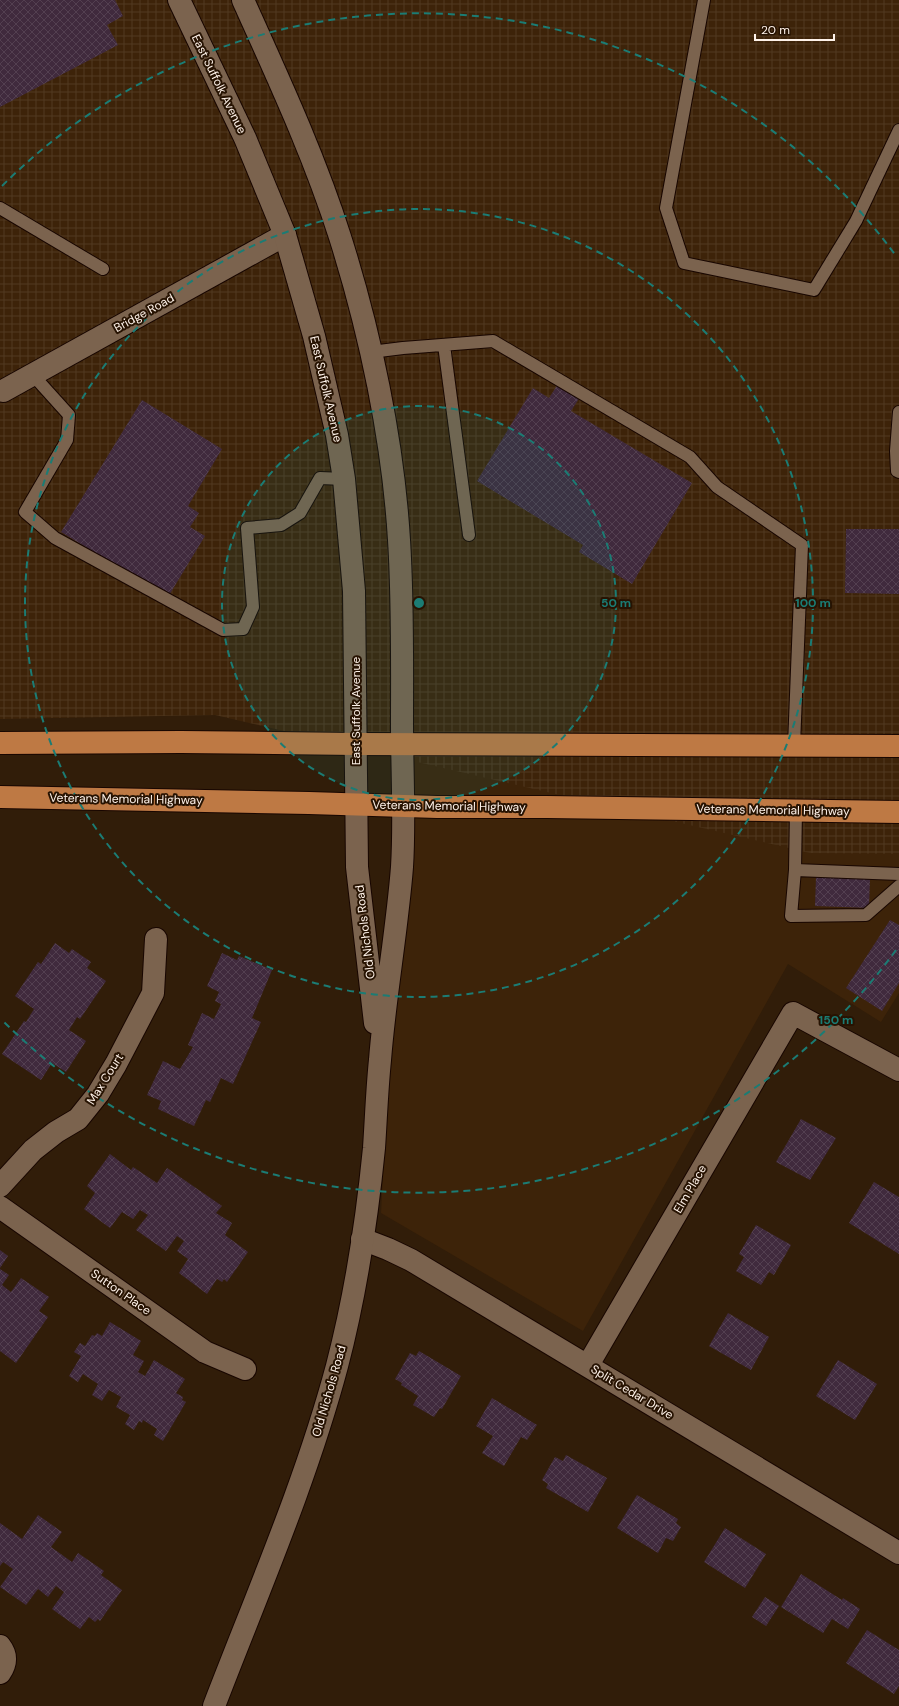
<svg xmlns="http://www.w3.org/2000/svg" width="899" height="1706" font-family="'DM Sans',sans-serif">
<defs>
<pattern id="industrial-grid" width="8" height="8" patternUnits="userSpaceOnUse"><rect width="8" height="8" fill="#3d2309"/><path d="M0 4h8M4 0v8" fill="none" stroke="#503921"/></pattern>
<pattern id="building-cross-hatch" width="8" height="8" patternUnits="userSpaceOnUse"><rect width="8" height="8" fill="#402a3d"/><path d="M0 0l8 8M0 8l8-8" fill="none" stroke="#533f50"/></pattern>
</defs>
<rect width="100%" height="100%" fill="#311d09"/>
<path fill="#3d2309" d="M 899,510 L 899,993 L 881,1022 L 788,964 L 583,1331 L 381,1213 L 414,568 Z"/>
<path fill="url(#industrial-grid)" d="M 0,0 L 899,0 L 899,854 L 810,853 L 215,715 L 0,719 Z"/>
<path fill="url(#building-cross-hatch)" d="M 0,0 L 115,0 L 123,16 L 107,25 L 118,45 L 0,107 Z
M 560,381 L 582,394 L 571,411 L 692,483 L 632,584 L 579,552 L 583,545 L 477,481 L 533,388 L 549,398 Z
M 142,400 L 222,449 L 188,506 L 199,513 L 190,527 L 205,536 L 168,597 L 61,532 Z
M 846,529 L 899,529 L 899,594 L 845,593 Z
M 816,877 L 870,879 L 869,908 L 815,906 Z
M 890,920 L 899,925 L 899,983 L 882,1011 L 846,988 Z
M 55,943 L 69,953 L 72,949 L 91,962 L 87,968 L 106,981 L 80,1019 L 77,1017 L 69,1030 L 86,1041 L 66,1072 L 52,1063 L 41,1080 L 2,1054 L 24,1021 L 26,1022 L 34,1009 L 15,996 L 38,962 L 41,964 Z
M 222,953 L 237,960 L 239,956 L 272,970 L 252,1018 L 261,1022 L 233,1084 L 221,1078 L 210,1102 L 206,1100 L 194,1126 L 158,1109 L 161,1101 L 147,1095 L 163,1061 L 180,1069 L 193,1047 L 188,1045 L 202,1013 L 214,1019 L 221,1004 L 215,1001 L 219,992 L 207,986 Z
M 801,1119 L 836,1138 L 810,1180 L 776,1162 Z
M 110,1154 L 131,1170 L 133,1167 L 157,1183 L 167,1168 L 222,1206 L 216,1213 L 232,1223 L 225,1235 L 248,1252 L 227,1282 L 224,1279 L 222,1282 L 217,1279 L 207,1294 L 179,1273 L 188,1259 L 177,1251 L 184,1241 L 177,1236 L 166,1251 L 136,1230 L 148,1215 L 140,1210 L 133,1219 L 122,1212 L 110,1228 L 84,1209 L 95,1193 L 87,1186 Z
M 874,1182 L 899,1197 L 899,1254 L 849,1223 Z
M 756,1225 L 791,1245 L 774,1275 L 769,1272 L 761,1285 L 736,1271 L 744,1257 L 739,1254 Z
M 0,1250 L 8,1256 L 0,1268 Z
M 0,1269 L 9,1275 L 2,1285 L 11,1292 L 21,1278 L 49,1297 L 39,1311 L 48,1317 L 16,1363 L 0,1351 Z
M 728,1313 L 769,1337 L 751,1370 L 709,1346 Z
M 110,1322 L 141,1341 L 133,1355 L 144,1361 L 138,1372 L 145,1376 L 154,1360 L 185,1379 L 176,1393 L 183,1397 L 182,1400 L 186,1402 L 163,1441 L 154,1435 L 157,1429 L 143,1420 L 142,1423 L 139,1421 L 134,1430 L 125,1424 L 130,1415 L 116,1407 L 121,1397 L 109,1390 L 102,1401 L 92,1395 L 98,1384 L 83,1374 L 78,1382 L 69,1376 L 81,1356 L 74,1352 L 80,1343 L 85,1346 L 92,1335 L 95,1336 L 97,1333 L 102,1336 Z
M 419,1351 L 461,1376 L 442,1409 L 440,1408 L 434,1417 L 413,1405 L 418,1396 L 401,1385 L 402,1383 L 395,1379 L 410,1353 L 416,1356 Z
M 838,1360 L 877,1384 L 855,1420 L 816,1396 Z
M 492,1398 L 537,1425 L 527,1440 L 521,1437 L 504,1466 L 482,1453 L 493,1436 L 476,1426 Z
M 566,1455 L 607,1478 L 588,1512 L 546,1488 L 548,1484 L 542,1480 L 555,1457 L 563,1461 Z
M 637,1495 L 678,1519 L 676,1523 L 681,1527 L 673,1541 L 666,1538 L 658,1553 L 617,1528 Z
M 38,1515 L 62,1532 L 51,1547 L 72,1562 L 78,1553 L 104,1571 L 101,1575 L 122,1590 L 100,1621 L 98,1619 L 95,1622 L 89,1617 L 80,1629 L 52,1609 L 64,1592 L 56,1586 L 48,1597 L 38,1589 L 26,1605 L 0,1587 L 13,1569 L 3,1562 L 0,1566 L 0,1523 L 22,1539 Z
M 725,1528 L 766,1554 L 745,1588 L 704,1562 Z
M 801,1574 L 842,1600 L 843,1598 L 860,1609 L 848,1629 L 832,1619 L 823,1633 L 781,1607 Z
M 765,1597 L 779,1606 L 766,1626 L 752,1617 Z
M 867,1630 L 899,1650 L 899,1686 L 894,1694 L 846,1663 Z"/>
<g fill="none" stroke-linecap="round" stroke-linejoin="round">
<g stroke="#180600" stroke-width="14">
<path id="lane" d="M 704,0 L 666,208 L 684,263 L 814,290 L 856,221 L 899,130
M 0,208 L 103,269
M 444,345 L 469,535
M 371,352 L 403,348 L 493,341 L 690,457 L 717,487 L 802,545 L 794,745
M 32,374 L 69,415 L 67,440 L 25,512 L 55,538 L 223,630 L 243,629 L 253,607 L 247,528 L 281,525 L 300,513 L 320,478 L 344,479
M 899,412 L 896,451 L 897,471 L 899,472
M 796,810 L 795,870 L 791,916 L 866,915 L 899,886
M 795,870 L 899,874"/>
</g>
<g stroke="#180600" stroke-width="24">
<path id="street" d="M 3,391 L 285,235
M 0,1186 L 33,1150 L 56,1132 L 78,1119 L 98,1094 L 116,1064 L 153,993 L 156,939
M 0,1207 L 205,1352 L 245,1369
M 362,1239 L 388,1249 L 411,1260 L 899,1553
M 588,1365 L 793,1013 L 899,1070
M 0,1646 C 7,1655 6,1664 0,1673"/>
</g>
<g stroke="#180600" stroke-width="24">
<path id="secondary" d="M 179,0 L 245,138 L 285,235 L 314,336 L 337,435 L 344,479 L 354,591 L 357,867 L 375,1023
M 214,1706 C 257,1594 306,1482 337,1366 C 355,1297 367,1219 374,1148 C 376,1119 377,1089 380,1060 C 385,995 397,931 402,867 C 405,820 402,772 402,725 C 402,663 403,601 399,540 C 393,440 370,332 340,237 C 314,155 278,78 243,0"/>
</g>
<g stroke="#180600" stroke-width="24">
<path id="highway" d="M 0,743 L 181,742 L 356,744 L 899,746
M 0,797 L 309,803 L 437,807 L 547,807 L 899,812"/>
</g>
<use href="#lane" stroke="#7b634e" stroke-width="12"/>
<use href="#street" stroke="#7b634e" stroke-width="22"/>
<use href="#secondary" stroke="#7b634e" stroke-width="22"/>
<use href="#highway" stroke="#be7944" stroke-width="22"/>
</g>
<circle cx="419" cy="603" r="197" fill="#1b7c74" fill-opacity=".12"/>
<g fill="none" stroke="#1b7c74" stroke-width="2" stroke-dasharray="7 5">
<circle cx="419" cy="603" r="197"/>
<circle cx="419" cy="603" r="394"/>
<path d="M896 950A590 590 0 0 1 2 1020M2 186A590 590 0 0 1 896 256"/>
</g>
<g text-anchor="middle" stroke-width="4" stroke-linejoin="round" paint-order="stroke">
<g font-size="12" fill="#fef2e9" stroke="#271302">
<text transform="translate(219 84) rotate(64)" y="4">East Suffolk Avenue</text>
<text transform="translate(144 313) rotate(-29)" y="4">Bridge Road</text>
<text transform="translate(326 389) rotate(77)" y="4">East Suffolk Avenue</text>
<text transform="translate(356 711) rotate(-90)" y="4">East Suffolk Avenue</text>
<text transform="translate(126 799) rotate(1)" y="4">Veterans Memorial Highway</text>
<text transform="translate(449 806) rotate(1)" y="4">Veterans Memorial Highway</text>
<text transform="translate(773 810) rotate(1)" y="4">Veterans Memorial Highway</text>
<text transform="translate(365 932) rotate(-97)" y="4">Old Nichols Road</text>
<text transform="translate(105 1079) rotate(-58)" y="4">Max Court</text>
<text transform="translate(690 1189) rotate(-60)" y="4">Elm Place</text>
<text transform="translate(121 1292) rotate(35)" y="4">Sutton Place</text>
<text transform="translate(329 1391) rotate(-74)" y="4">Old Nichols Road</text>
<text transform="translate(632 1392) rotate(31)" y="4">Split Cedar Drive</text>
</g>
</g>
<circle cx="419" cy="603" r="6" fill="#1b7c74" stroke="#271302" stroke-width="2"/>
<g font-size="12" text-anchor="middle" font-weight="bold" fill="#1b7c74" stroke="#271302" stroke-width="4" stroke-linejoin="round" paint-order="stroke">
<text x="616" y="607">50 m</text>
<text x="813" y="607">100 m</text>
<text x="836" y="1024">150 m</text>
</g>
<path d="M755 34v6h79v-6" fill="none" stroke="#fef2e9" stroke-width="2"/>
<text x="761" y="34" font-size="12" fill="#fef2e9" stroke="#271302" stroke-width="3" paint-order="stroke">20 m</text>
</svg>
